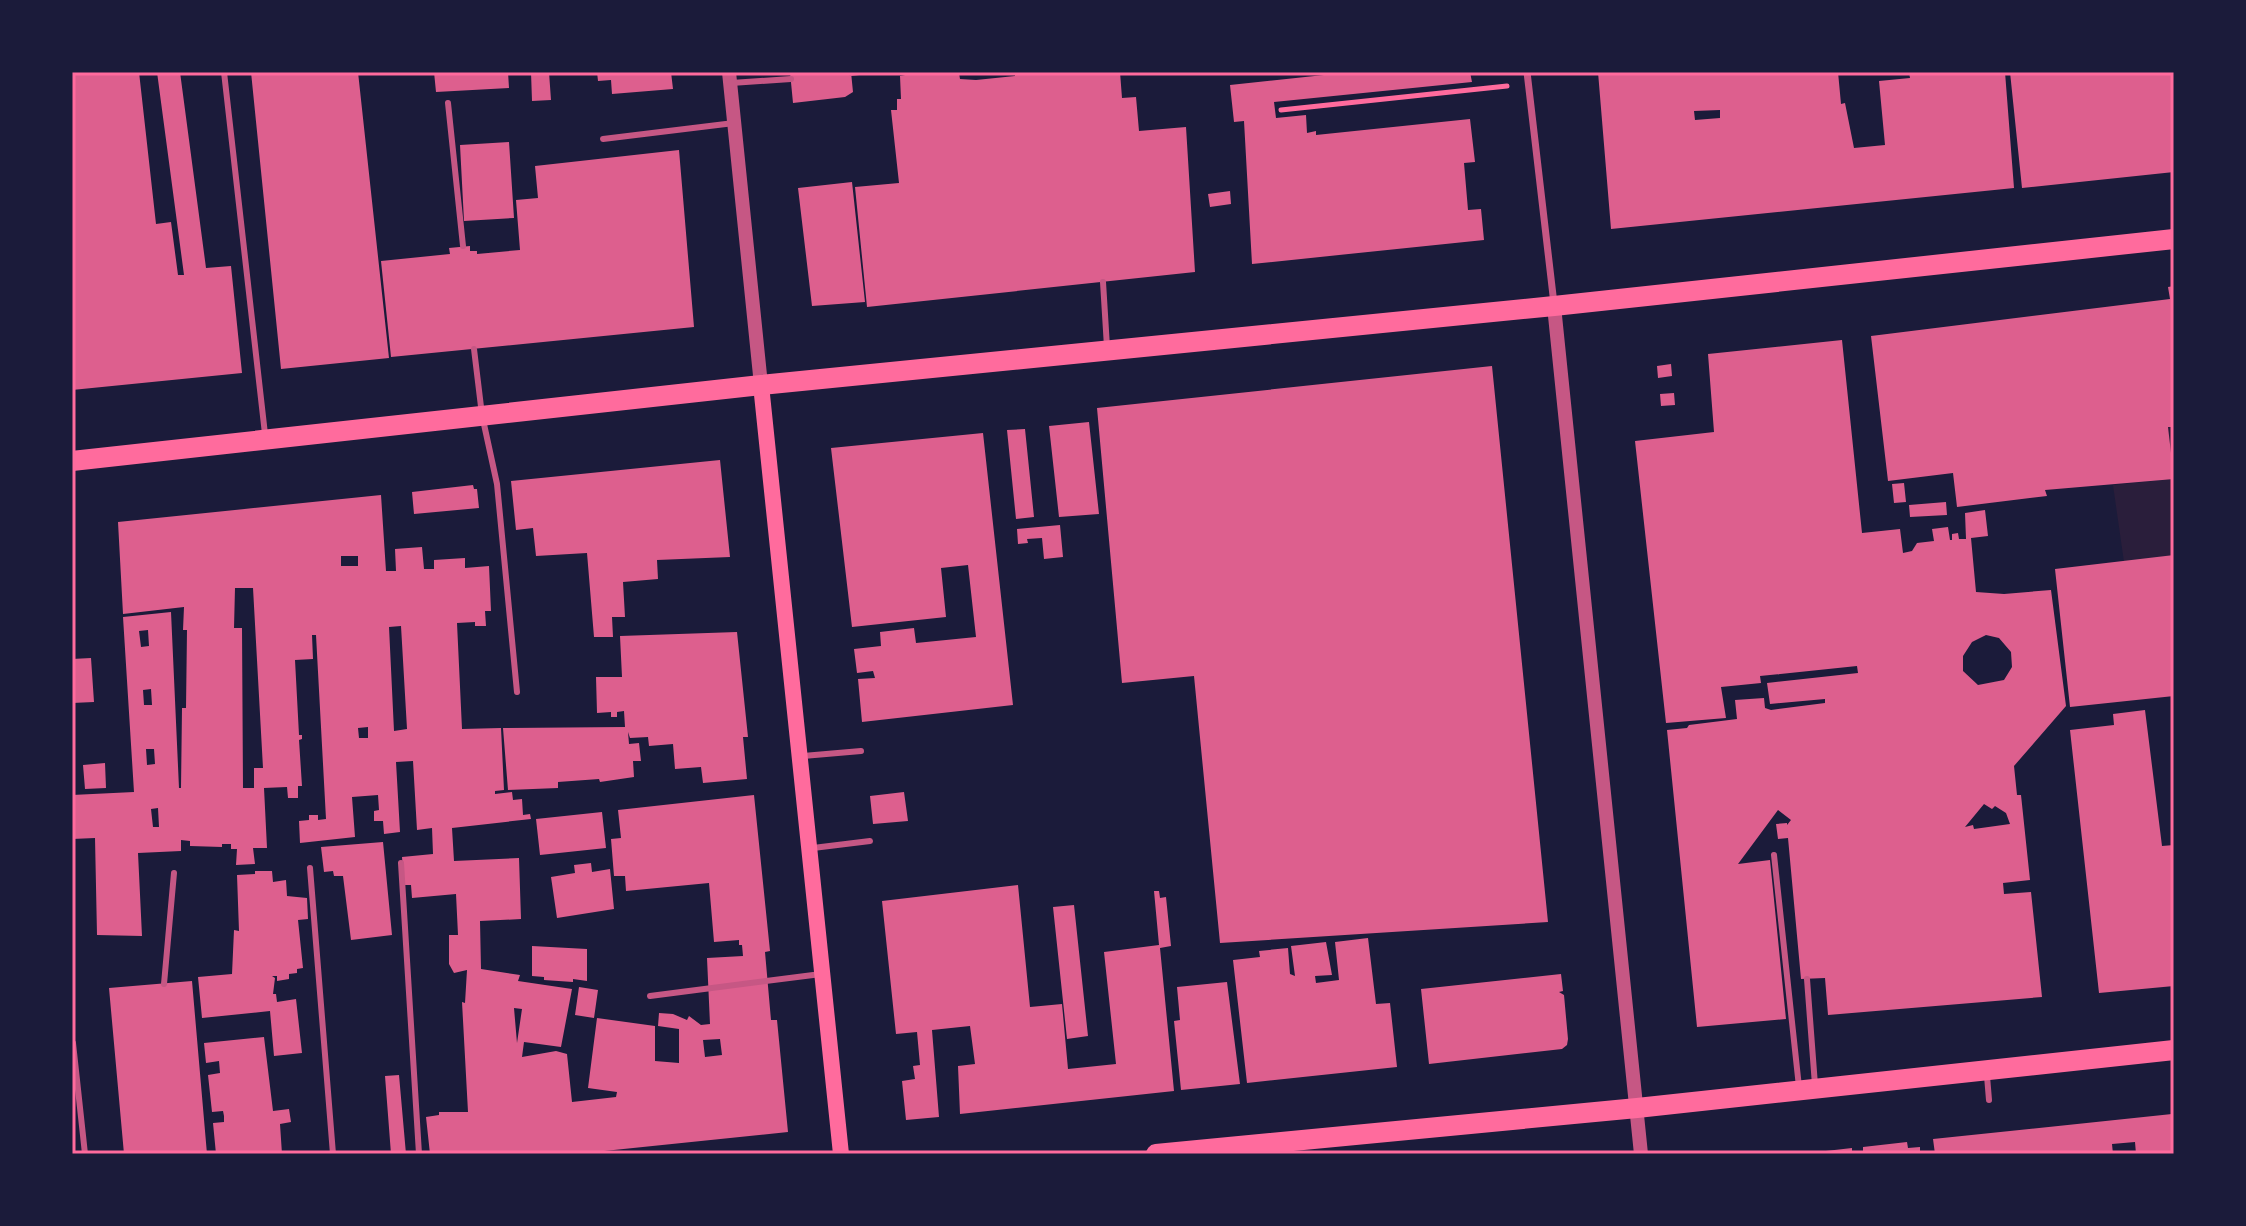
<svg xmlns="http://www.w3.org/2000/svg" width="2246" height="1226" font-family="Inter,sans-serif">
<rect width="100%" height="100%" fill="#1b1b3a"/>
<path fill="#2a1e3b" d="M 2168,427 L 2174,427 L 2174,555 L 2124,562 L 2113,485 L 2173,479 Z"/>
<path fill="#dd5f8e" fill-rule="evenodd" d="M 72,72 L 139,72 L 156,224 L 171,222 L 178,275 L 184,275 L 157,72 L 180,72 L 206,268 L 231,266 L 242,373 L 72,390 Z
M 251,72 L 358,72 L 389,358 L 281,369 Z
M 434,72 L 508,72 L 509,88 L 436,92 Z
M 531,72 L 549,72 L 551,100 L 532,101 Z
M 597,72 L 671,72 L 673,89 L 612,94 L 611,80 L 598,81 Z
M 790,72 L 851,72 L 853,92 L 845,97 L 793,103 Z
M 921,72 L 959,73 L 960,79 L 976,80 L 1015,76 L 1015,72 L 1120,72 L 1122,98 L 1136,97 L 1139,131 L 1186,127 L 1195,272 L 867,307 L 855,187 L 899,183 L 891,110 L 897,110 L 897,99 L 901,99 L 900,76 Z
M 1352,72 L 1470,72 L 1472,82 L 1274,102 L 1276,118 L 1306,115 L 1307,133 L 1316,131 L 1316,135 L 1470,119 L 1475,162 L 1464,163 L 1468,210 L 1481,209 L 1484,240 L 1252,264 L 1244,121 L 1234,122 L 1230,85 Z
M 1598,72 L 1838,72 L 1841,104 L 1845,103 L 1854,148 L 1885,145 L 1879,81 L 1910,78 L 1909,72 L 2005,72 L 2014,188 L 1611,229 ZM 1720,110 L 1720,118 L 1695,120 L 1694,111 Z
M 2010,72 L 2174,72 L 2174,172 L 2022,188 Z
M 509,142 L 514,218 L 464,221 L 460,145 Z
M 679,150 L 694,327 L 391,357 L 381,261 L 450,254 L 449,248 L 470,246 L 470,251 L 477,251 L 477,254 L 520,250 L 516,200 L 538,198 L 535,166 Z
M 852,182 L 865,302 L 812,306 L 798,188 Z
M 1230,191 L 1231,204 L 1210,207 L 1208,194 Z
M 2174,286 L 2174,427 L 2168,427 L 2174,479 L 2045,490 L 2047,496 L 1957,507 L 1953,473 L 1888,481 L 1871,336 L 2170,299 L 2168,287 Z
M 1842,340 L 1862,533 L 1900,529 L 1903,553 L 1912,551 L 1917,543 L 1934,541 L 1932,529 L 1948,527 L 1950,540 L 1952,540 L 1952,534 L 1958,533 L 1959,539 L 1966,539 L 1965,513 L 1985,510 L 1988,536 L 1971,538 L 1976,592 L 2004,594 L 2051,590 L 2066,706 L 2014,766 L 2017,795 L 2021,795 L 2030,880 L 2003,883 L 2004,894 L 2031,892 L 2042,997 L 1828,1015 L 1825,978 L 1801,979 L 1788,838 L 1778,839 L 1776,824 L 1787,823 L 1787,825 L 1791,820 L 1778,810 L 1738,864 L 1770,860 L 1786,1019 L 1697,1027 L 1667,730 L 1687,728 L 1689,725 L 1737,719 L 1735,700 L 1764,698 L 1765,708 L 1771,710 L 1825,703 L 1825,699 L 1770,704 L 1767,683 L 1858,673 L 1857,666 L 1760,676 L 1761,683 L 1721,687 L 1726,718 L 1666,723 L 1635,441 L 1714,432 L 1708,354 ZM 1986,635 L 1999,638 L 2011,652 L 2012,667 L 2004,680 L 1978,685 L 1963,671 L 1963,656 L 1972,642 ZM 1984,804 L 1992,809 L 1995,806 L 2006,813 L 2010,824 L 1974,829 L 1973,825 L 1965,827 Z
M 1671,364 L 1672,376 L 1658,378 L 1657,366 Z
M 1492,366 L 1548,922 L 1220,943 L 1194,676 L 1122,683 L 1097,408 Z
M 1674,393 L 1675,405 L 1661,406 L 1660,394 Z
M 1089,422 L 1099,514 L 1059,517 L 1049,426 Z
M 1025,429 L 1034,517 L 1016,519 L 1007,430 Z
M 983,433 L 1013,705 L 862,722 L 858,679 L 875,678 L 873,671 L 857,673 L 854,649 L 881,646 L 880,632 L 914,628 L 916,643 L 976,637 L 968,565 L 941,568 L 946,617 L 852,627 L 831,448 Z
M 720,460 L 730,557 L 657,560 L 658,579 L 623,582 L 625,617 L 612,617 L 613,637 L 594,637 L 587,553 L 536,556 L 533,528 L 516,530 L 511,481 Z
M 1904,483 L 1906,502 L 1894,503 L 1892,484 Z
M 473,485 L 474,489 L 477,489 L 479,508 L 414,514 L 412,492 Z
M 381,495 L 386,571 L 396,571 L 395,549 L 422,547 L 424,569 L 434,569 L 434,560 L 465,558 L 465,568 L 489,566 L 491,611 L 485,611 L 486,626 L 475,626 L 475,622 L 457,623 L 462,729 L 501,728 L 504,790 L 495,791 L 495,794 L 512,792 L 513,800 L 522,799 L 523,815 L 530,814 L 531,819 L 452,828 L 454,861 L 519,858 L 521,919 L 480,921 L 481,969 L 520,975 L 518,981 L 572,989 L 561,1047 L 524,1042 L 522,1057 L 556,1051 L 567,1054 L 572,1102 L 616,1097 L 617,1092 L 588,1088 L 597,1018 L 655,1026 L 655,1061 L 679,1063 L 679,1029 L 658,1026 L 659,1013 L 673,1014 L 687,1020 L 689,1016 L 701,1025 L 710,1024 L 707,958 L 743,956 L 742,945 L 739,945 L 739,940 L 714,942 L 709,883 L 626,891 L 625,876 L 614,876 L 611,839 L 621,838 L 618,810 L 754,795 L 770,951 L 765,952 L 771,1020 L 777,1020 L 788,1132 L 575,1154 L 430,1154 L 426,1117 L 439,1115 L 439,1112 L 468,1112 L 462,1002 L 465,1003 L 467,970 L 454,973 L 449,964 L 449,935 L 458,935 L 456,894 L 412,898 L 411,885 L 404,885 L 402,857 L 433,854 L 432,828 L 417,830 L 413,761 L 396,762 L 400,832 L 384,834 L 383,821 L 374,821 L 374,811 L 379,810 L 378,795 L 352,797 L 355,837 L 300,843 L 299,821 L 309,820 L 309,815 L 318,815 L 318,820 L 326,819 L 316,635 L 312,635 L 313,659 L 295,660 L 299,735 L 302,735 L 302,739 L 299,740 L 302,786 L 298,786 L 298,798 L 288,798 L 287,787 L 264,788 L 267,848 L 253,848 L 255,864 L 236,865 L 237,849 L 231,849 L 231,844 L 222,844 L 222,847 L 190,846 L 190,841 L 181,840 L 181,851 L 138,853 L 142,936 L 97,935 L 95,838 L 72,839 L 72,795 L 134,792 L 123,617 L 171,612 L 179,788 L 181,788 L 182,708 L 186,708 L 187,630 L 183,630 L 184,607 L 123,614 L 118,522 ZM 341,556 L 358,556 L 358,566 L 341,566 ZM 235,588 L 253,588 L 263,768 L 254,768 L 254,788 L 243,788 L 242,628 L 234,628 ZM 401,626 L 407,729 L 394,731 L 389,627 ZM 148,630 L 149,646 L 141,647 L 139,631 ZM 151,689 L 152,705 L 144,705 L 143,690 ZM 368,727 L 368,738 L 359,738 L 358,728 ZM 146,749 L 154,749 L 155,764 L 147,765 ZM 158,808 L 159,827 L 153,827 L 151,809 ZM 514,1008 L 522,1009 L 517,1043 ZM 720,1039 L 722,1055 L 705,1057 L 703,1040 Z
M 1946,502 L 1947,515 L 1910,517 L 1909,505 Z
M 1060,525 L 1063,557 L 1044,559 L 1042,538 L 1027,539 L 1028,543 L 1018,544 L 1017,529 Z
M 2174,555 L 2174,696 L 2070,707 L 2055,569 Z
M 737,632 L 748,737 L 743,737 L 747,779 L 703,783 L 701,767 L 675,769 L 673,744 L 649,746 L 648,737 L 630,738 L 628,732 L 629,744 L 639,743 L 641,761 L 633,761 L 634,777 L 600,782 L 599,779 L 558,782 L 558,788 L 508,790 L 503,728 L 625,727 L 624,711 L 617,712 L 617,717 L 611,717 L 611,712 L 597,713 L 596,677 L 622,677 L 620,636 Z
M 91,658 L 94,702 L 72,703 L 72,659 Z
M 2145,710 L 2162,846 L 2174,845 L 2174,986 L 2099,993 L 2070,730 L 2114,725 L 2113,714 Z
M 105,763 L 106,788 L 85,789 L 83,765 Z
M 904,792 L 908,821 L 873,824 L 870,796 Z
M 602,812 L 606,848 L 540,855 L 536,819 Z
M 383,842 L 392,935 L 351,940 L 343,876 L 334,876 L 333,871 L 324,872 L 321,847 Z
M 591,863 L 592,872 L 610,869 L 614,909 L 557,918 L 551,877 L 575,873 L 574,865 Z
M 255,871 L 272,871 L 273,882 L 286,880 L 287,896 L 307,898 L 308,919 L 298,920 L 303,968 L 297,969 L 297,973 L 289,974 L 289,979 L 277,981 L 277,976 L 272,976 L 275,978 L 273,994 L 276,994 L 277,1002 L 296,999 L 302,1053 L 274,1056 L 270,1011 L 202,1018 L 198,977 L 232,974 L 234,930 L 239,931 L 237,875 L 255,874 Z
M 1018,885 L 1030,1007 L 1062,1004 L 1068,1069 L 1116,1064 L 1104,952 L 1159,945 L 1154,891 L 1159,891 L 1160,898 L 1166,897 L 1171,946 L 1160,948 L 1174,1091 L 960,1114 L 958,1066 L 975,1064 L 970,1026 L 932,1030 L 939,1117 L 906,1120 L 902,1081 L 915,1079 L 913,1066 L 920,1065 L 917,1032 L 896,1034 L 882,901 Z
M 1074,905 L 1088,1036 L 1067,1039 L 1053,907 Z
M 1368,938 L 1376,1004 L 1390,1003 L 1397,1067 L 1247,1083 L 1233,960 L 1260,957 L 1259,951 L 1288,948 L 1290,974 L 1295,976 L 1291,946 L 1326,942 L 1332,975 L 1315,976 L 1316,983 L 1339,980 L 1335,942 Z
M 532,946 L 587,949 L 587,981 L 573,979 L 573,982 L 544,980 L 544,977 L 532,976 Z
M 1561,974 L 1563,991 L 1559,992 L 1564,995 L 1568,1039 L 1567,1045 L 1562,1049 L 1429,1064 L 1421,989 Z
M 192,981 L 207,1154 L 124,1154 L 109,988 Z
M 1227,982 L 1240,1084 L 1181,1090 L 1174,1021 L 1180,1020 L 1177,987 Z
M 579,987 L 598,990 L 594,1018 L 575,1015 Z
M 264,1037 L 273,1111 L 289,1109 L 291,1122 L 280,1124 L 282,1154 L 216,1154 L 213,1123 L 224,1122 L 224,1116 L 223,1111 L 212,1112 L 208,1075 L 220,1073 L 219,1061 L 206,1063 L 204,1043 Z
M 399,1075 L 406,1154 L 391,1154 L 385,1076 Z
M 2172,1114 L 2174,1114 L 2174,1154 L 2136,1154 L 2135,1142 L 2112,1144 L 2113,1154 L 1935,1154 L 1933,1139 Z
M 1907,1142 L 1908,1148 L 1920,1147 L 1920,1154 L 1863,1154 L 1863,1147 Z
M 1852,1148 L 1852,1154 L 1817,1154 L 1817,1152 Z"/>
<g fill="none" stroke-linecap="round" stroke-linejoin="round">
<path stroke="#ff6b9d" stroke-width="5" d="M 1281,110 L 1507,86"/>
<path stroke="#c65784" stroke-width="6" d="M 224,72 L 265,434
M 851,73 L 859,72
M 731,83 L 791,79
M 448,103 L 463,246
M 603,139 L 734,123
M 1103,282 L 1107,347
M 474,349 L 482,415 L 497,484 L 517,692
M 803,756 L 861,751
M 813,848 L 870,841
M 1774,855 L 1799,1087
M 401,863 L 419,1154
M 310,868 L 333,1154
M 1807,979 L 1815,1085
M 164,984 L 174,873
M 650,996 L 821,974
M 73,1043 L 85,1154
M 1987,1076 L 1989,1100"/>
<path stroke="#c65784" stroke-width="7" d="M 1527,72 L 1554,304"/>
<path stroke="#c65784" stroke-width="14" d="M 729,72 L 761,385
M 1554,306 L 1641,1154"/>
<path stroke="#ff6b9d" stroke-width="16" d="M 761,385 L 841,1154"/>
<path stroke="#ff6b9d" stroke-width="20" d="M 72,461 L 761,385 L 1554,306 L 2174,239
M 1156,1154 L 1637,1108 L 2174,1050"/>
</g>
<rect width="2246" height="1226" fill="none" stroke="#1b1b3a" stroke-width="148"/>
<rect x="74" y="74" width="2098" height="1078" fill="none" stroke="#ff6b9d" stroke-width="3"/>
</svg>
